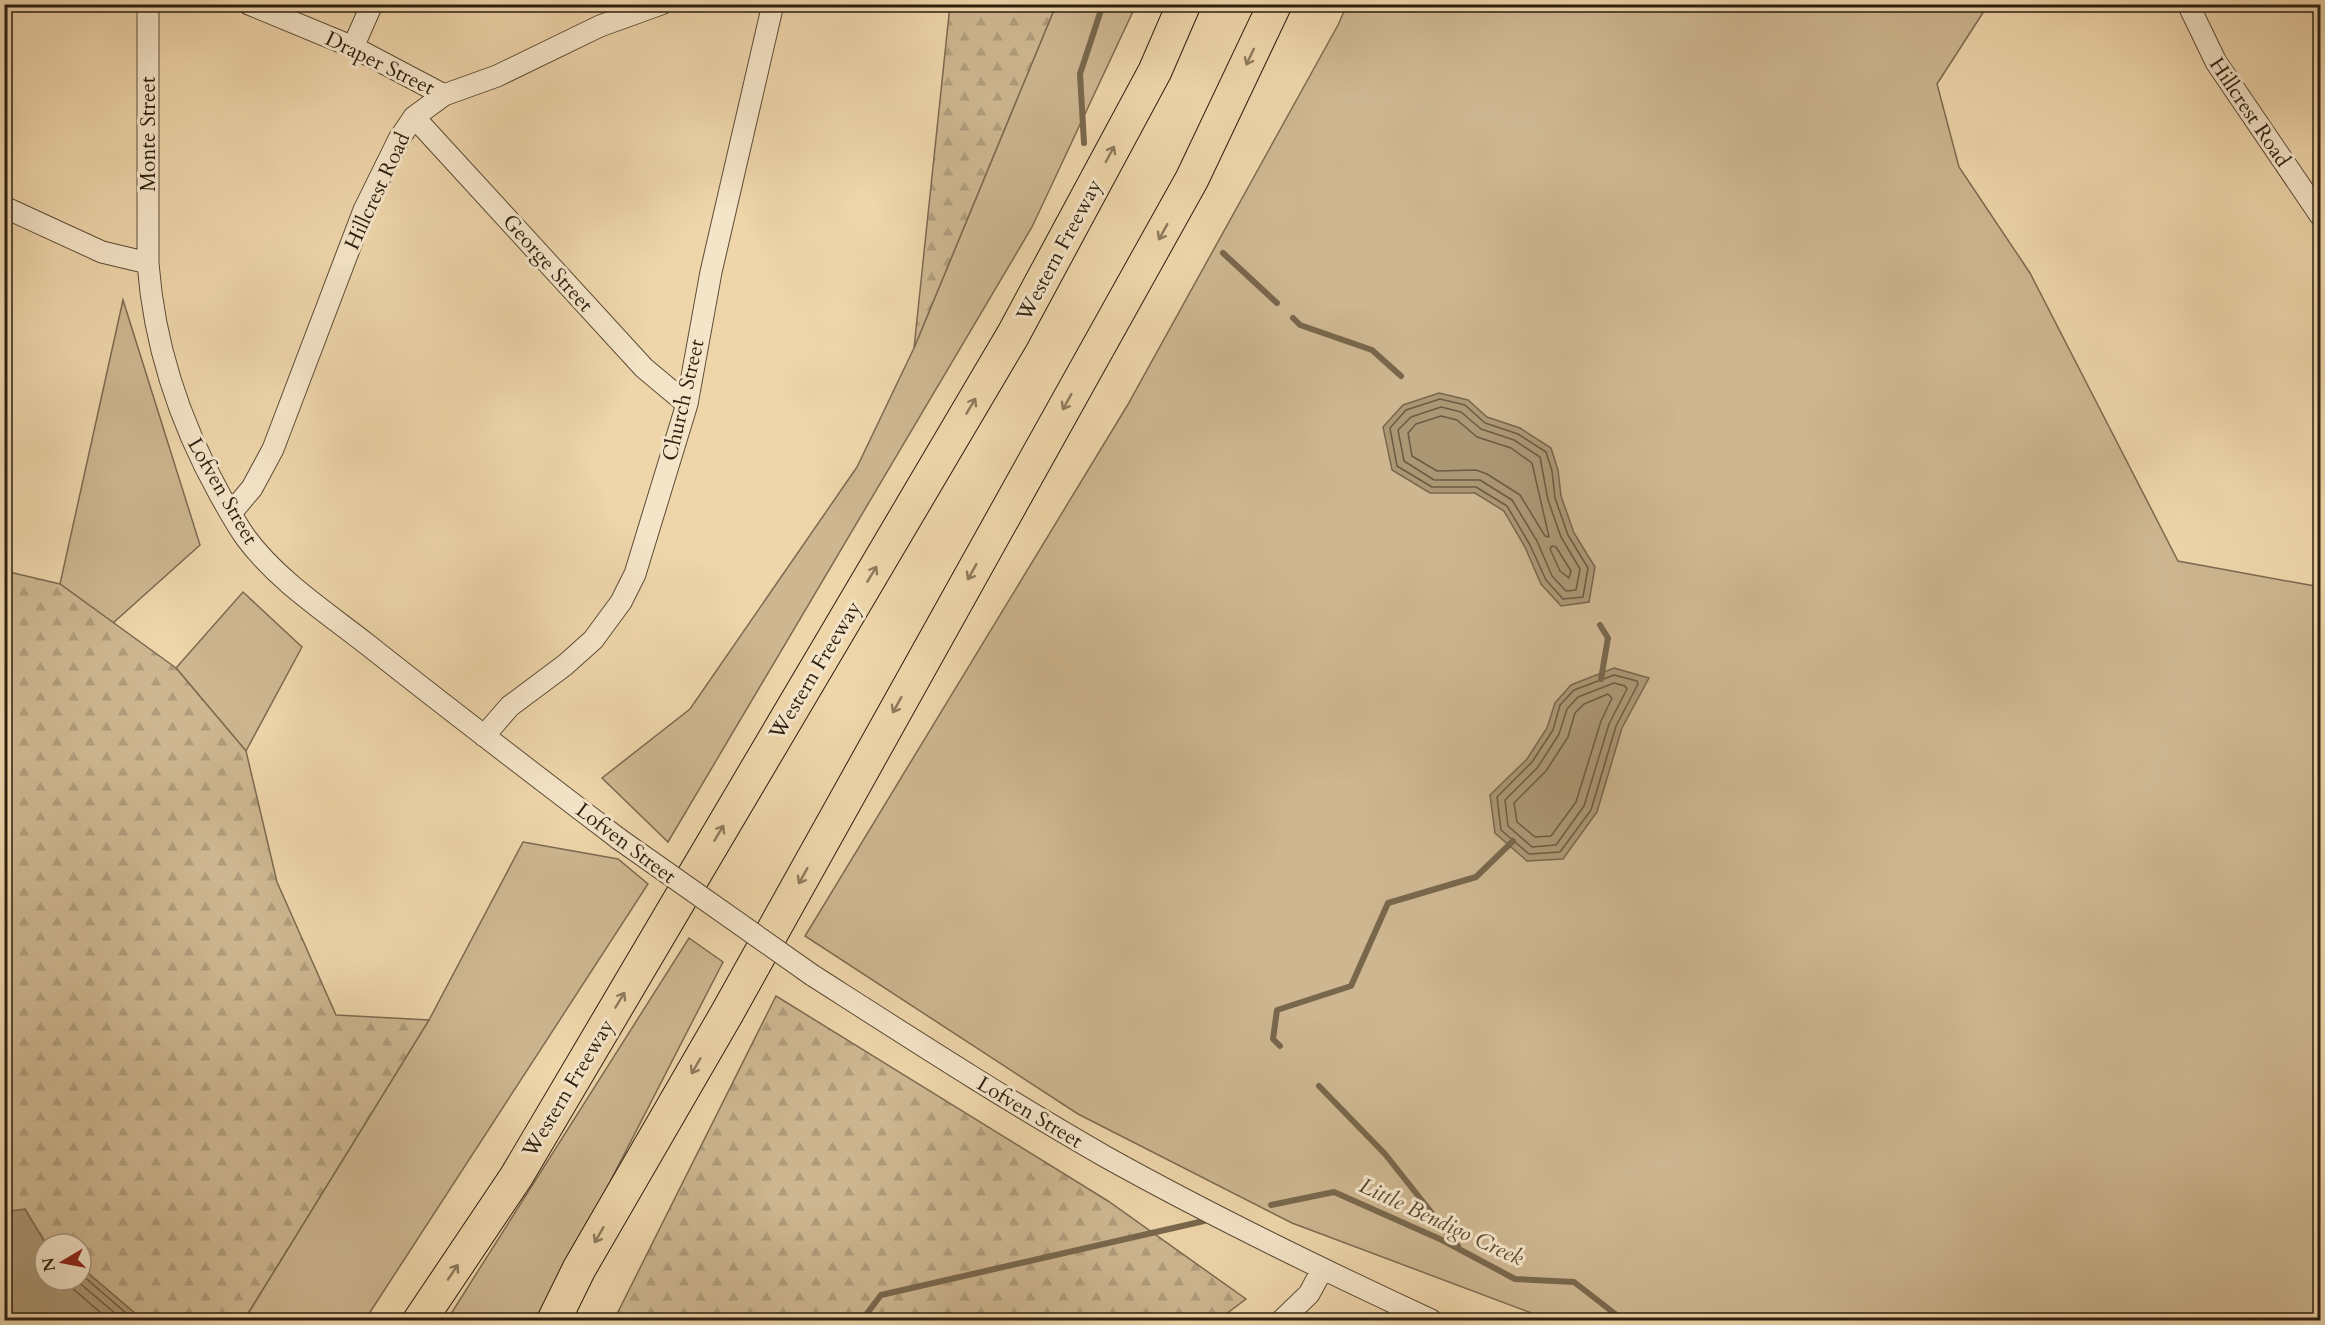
<svg xmlns="http://www.w3.org/2000/svg" width="2325" height="1325" font-family="Cardo,serif">
<defs>
<pattern id="forest-firs" width="22" height="20" patternUnits="userSpaceOnUse" patternTransform="scale(1.5)"><rect width="22" height="20" fill="#cdb690"/><path d="M5 1l3.5 6h-7zM16 11l3.5 6h-7z" fill="#b09c7b"/></pattern>
</defs>
<rect width="100%" height="100%" fill="#eed5aa"/>
<filter id="stains"><feTurbulence type="fractalNoise" baseFrequency=".00333" numOctaves="4"/><feColorMatrix values="0 0 0 0 .2 0 0 0 0 .09 0 0 0 0 .02 0 0 0 .5 -.17"/></filter>
<radialGradient id="worn" r=".72"><stop offset=".6" stop-color="#630" stop-opacity="0"/><stop offset="1" stop-color="#630" stop-opacity=".3"/></radialGradient>
<path fill="#cdb690" stroke="#7c6a50" stroke-width="1.5" d="M 1056,5 L 1136,5 L 1032,227 L 668,842 L 602,778 L 690,709 L 857,467 L 914,348 Z
M 1347,5 L 1988,5 L 1937,84 L 1959,167 L 2030,273 L 2178,561 L 2320,587 L 2320,1320 L 1550,1320 L 1292,1223 L 1078,1114 L 805,936 L 1127,406 L 1338,25 Z
M 123,300 L 200,545 L 113,623 L 60,584 Z
M 243,592 L 302,647 L 246,751 L 176,668 Z
M 523,842 L 618,859 L 648,884 L 365,1320 L 244,1320 L 429,1020 Z
M 689,938 L 723,962 L 539,1320 L 447,1320 Z"/>
<path fill="url(#forest-firs)" stroke="#7c6a50" stroke-width="1.5" fill-rule="evenodd" d="M 950,5 L 1056,5 L 914,348 Z
M 5,571 L 60,584 L 176,668 L 246,751 L 277,882 L 336,1015 L 429,1020 L 244,1320 L 5,1320 ZM 45,1244 L 81,1244 L 81,1280 L 45,1280 Z
M 776,996 L 1108,1201 L 1246,1299 L 1222,1317 L 1205,1320 L 614,1320 Z"/>
<path fill="#ac9775" stroke="#79674c" stroke-width="1.5" d="M 1439,393 L 1468,400 L 1487,417 L 1520,428 L 1551,448 L 1558,470 L 1561,496 L 1574,533 L 1595,567 L 1589,602 L 1561,606 L 1541,584 L 1525,547 L 1504,511 L 1475,493 L 1430,493 L 1392,470 L 1383,427 L 1403,405 Z
M 1614,668 L 1649,678 L 1622,728 L 1597,812 L 1563,859 L 1527,861 L 1495,833 L 1490,795 L 1527,759 L 1547,728 L 1555,703 L 1571,685 Z
M 25,1209 L 46,1244 L 45,1280 L 81,1280 L 81,1267 L 143,1320 L 5,1320 L 5,1212 Z"/>
<g fill="none" stroke-linecap="round" stroke-linejoin="round">
<path stroke="#6c5b42" stroke-width="1.5" d="M 1440,399 L 1465,405 L 1485,423 L 1518,434 L 1546,452 L 1552,471 L 1555,498 L 1568,535 L 1588,568 L 1583,597 L 1563,599 L 1546,580 L 1530,545 L 1507,506 L 1476,487 L 1432,487 L 1397,466 L 1390,428 L 1406,410 Z
M 1441,407 L 1461,412 L 1481,429 L 1514,440 L 1540,457 L 1548,500 L 1561,537 L 1580,569 L 1576,590 L 1566,591 L 1552,576 L 1537,541 L 1512,500 L 1480,480 L 1434,480 L 1404,461 L 1398,430 L 1411,417 Z
M 1441,416 L 1457,420 L 1477,437 L 1511,448 L 1532,463 L 1549,537 L 1545,536 L 1520,495 L 1487,474 L 1476,470 L 1437,471 L 1412,456 L 1408,433 L 1416,424 Z
M 1552,546 L 1556,547 L 1571,571 L 1569,578 L 1560,571 L 1550,549 Z
M 1614,675 L 1637,681 L 1638,684 L 1616,726 L 1591,810 L 1560,852 L 1529,854 L 1501,830 L 1497,797 L 1532,762 L 1553,730 L 1560,705 L 1574,690 Z
M 1614,683 L 1625,686 L 1627,689 L 1609,724 L 1584,806 L 1556,845 L 1532,847 L 1508,826 L 1505,800 L 1538,767 L 1559,734 L 1567,709 L 1578,697 Z
M 1608,694 L 1612,698 L 1601,721 L 1576,802 L 1551,836 L 1535,837 L 1517,822 L 1514,803 L 1546,771 L 1568,737 L 1575,713 L 1584,704 Z
M 81,1274 L 134,1320
M 63,1280 L 109,1320
M 76,1280 L 123,1320"/>
<path stroke="#79674c" stroke-width="6" d="M 1084,143 L 1080,74 L 1103,4
M 1223,253 L 1277,303
M 1293,318 L 1300,325 L 1372,350 L 1401,376
M 1600,625 L 1608,638 L 1601,679
M 1280,1046 L 1273,1039 L 1277,1010 L 1351,986 L 1388,903 L 1476,877 L 1513,841
M 1319,1086 L 1385,1154 L 1458,1246
M 1271,1205 L 1334,1192 L 1442,1240 L 1515,1279 L 1574,1282 L 1623,1320
M 862,1320 L 881,1295 L 1204,1221"/>
<g stroke="#5c4c36" stroke-width="23">
<path id="minor" d="M 148,4 L 148,263
M 249,4 L 353,47 L 444,95
M 2188,4 L 2216,62 L 2320,215
M 353,47 L 372,4
M 414,117 L 644,368 L 687,404
M 4,207 L 102,252 L 148,263 C 154,345 180,423 220,495 C 228,509 236,524 246,538 C 278,581 326,612 368,645 C 451,711 535,775 619,839
M 231,513 L 252,488 L 273,449 L 364,210 L 399,139 L 414,117 L 444,95 L 497,76 L 600,26 L 661,4
M 484,736 L 510,706 L 565,665 L 593,640 L 621,602 L 635,574 L 687,404 L 711,272 L 773,4
M 812,975 C 909,1037 1006,1100 1106,1157 C 1212,1216 1321,1269 1431,1320
M 1282,1320 L 1309,1294 L 1322,1270"/>
</g>
<g stroke="#2c1f0f" stroke-width="35">
<path id="motorway" d="M 420,1320 L 516,1177 L 1013,335 L 1155,71 L 1184,4
M 554,1320 L 579,1269 L 726,1015 L 1192,179 L 1275,4"/>
</g>
<use href="#minor" stroke="#f4e4c8" stroke-width="21"/>
<use href="#motorway" stroke="#eed5aa" stroke-width="33"/>
<g stroke="#5c4c36" stroke-width="23" stroke-linecap="butt">
<path id="minor-bridge" d="M 619,839 L 812,975"/>
</g>
<use href="#minor-bridge" stroke="#f4e4c8" stroke-width="21"/>
</g>
<defs><path id="oneway-shaft" d="M-6 0H5M1.5-3L5.5 0L1.5 3" fill="none" stroke-width="1.6" stroke-linecap="round" stroke-linejoin="round" transform="scale(1.5)"/></defs>
<g stroke="#8d7a5c">
<use href="#oneway-shaft" transform="translate(1250 57) rotate(115)"/>
<use href="#oneway-shaft" transform="translate(1110 154) rotate(-62)"/>
<use href="#oneway-shaft" transform="translate(1163 232) rotate(119)"/>
<use href="#oneway-shaft" transform="translate(1067 402) rotate(119)"/>
<use href="#oneway-shaft" transform="translate(971 406) rotate(-59)"/>
<use href="#oneway-shaft" transform="translate(972 572) rotate(119)"/>
<use href="#oneway-shaft" transform="translate(872 574) rotate(-59)"/>
<use href="#oneway-shaft" transform="translate(897 705) rotate(119)"/>
<use href="#oneway-shaft" transform="translate(719 833) rotate(-59)"/>
<use href="#oneway-shaft" transform="translate(803 876) rotate(119)"/>
<use href="#oneway-shaft" transform="translate(620 1000) rotate(-59)"/>
<use href="#oneway-shaft" transform="translate(696 1066) rotate(120)"/>
<use href="#oneway-shaft" transform="translate(599 1235) rotate(120)"/>
<use href="#oneway-shaft" transform="translate(453 1272) rotate(-56)"/>
</g>
<g text-anchor="middle" stroke-width="6" stroke-linejoin="round" paint-order="stroke">
<g font-size="21" fill="#2c1f0f" stroke="#f4e4c8">
<text transform="translate(380 63) rotate(26)" y="7">Draper Street</text>
<text transform="translate(2250 112) rotate(56)" y="7">Hillcrest Road</text>
<text transform="translate(148 134) rotate(-90)" y="7">Monte Street</text>
<text transform="translate(377 191) rotate(-65)" y="7">Hillcrest Road</text>
<text transform="translate(1059 250) rotate(-62)" y="7">Western Freeway</text>
<text transform="translate(548 263) rotate(48)" y="7">George Street</text>
<text transform="translate(683 400) rotate(-77)" y="7">Church Street</text>
<text transform="translate(223 491) rotate(60)" y="7">Lofven Street</text>
<text transform="translate(815 670) rotate(-59)" y="7">Western Freeway</text>
<text transform="translate(626 843) rotate(37)" y="7">Lofven Street</text>
<text transform="translate(568 1088) rotate(-59)" y="7">Western Freeway</text>
<text transform="translate(1030 1112) rotate(31)" y="7">Lofven Street</text>
</g>
<g font-size="22" font-style="italic" fill="#594933" stroke="#f4e4c8">
<text transform="translate(1442 1221) rotate(25)" y="8">Little Bendigo Creek</text>
</g>
</g>
<rect width="2325" height="1325" fill="none" stroke="#eed5aa" stroke-width="24"/>
<rect x="6" y="6" width="2313" height="1313" fill="none" stroke="#2c1f0f" stroke-width="3"/>
<rect x="12" y="12" width="2301" height="1301" fill="none" stroke="#2c1f0f" stroke-width="1.5"/>
<g transform="translate(63 1262) rotate(260)"><circle r="28" fill="#f4e4c8" stroke="#a4957e" stroke-width="1.5"/>
<path d="M0-4.5L10 22L0 15L-10 22Z" fill="#8f2418"/>
<text y="-9" font-size="16" font-weight="bold" text-anchor="middle" fill="#2c1f0f">N</text>
</g>
<rect width="100%" height="100%" filter="url(#stains)"/>
<rect width="100%" height="100%" fill="url(#worn)"/>
</svg>
